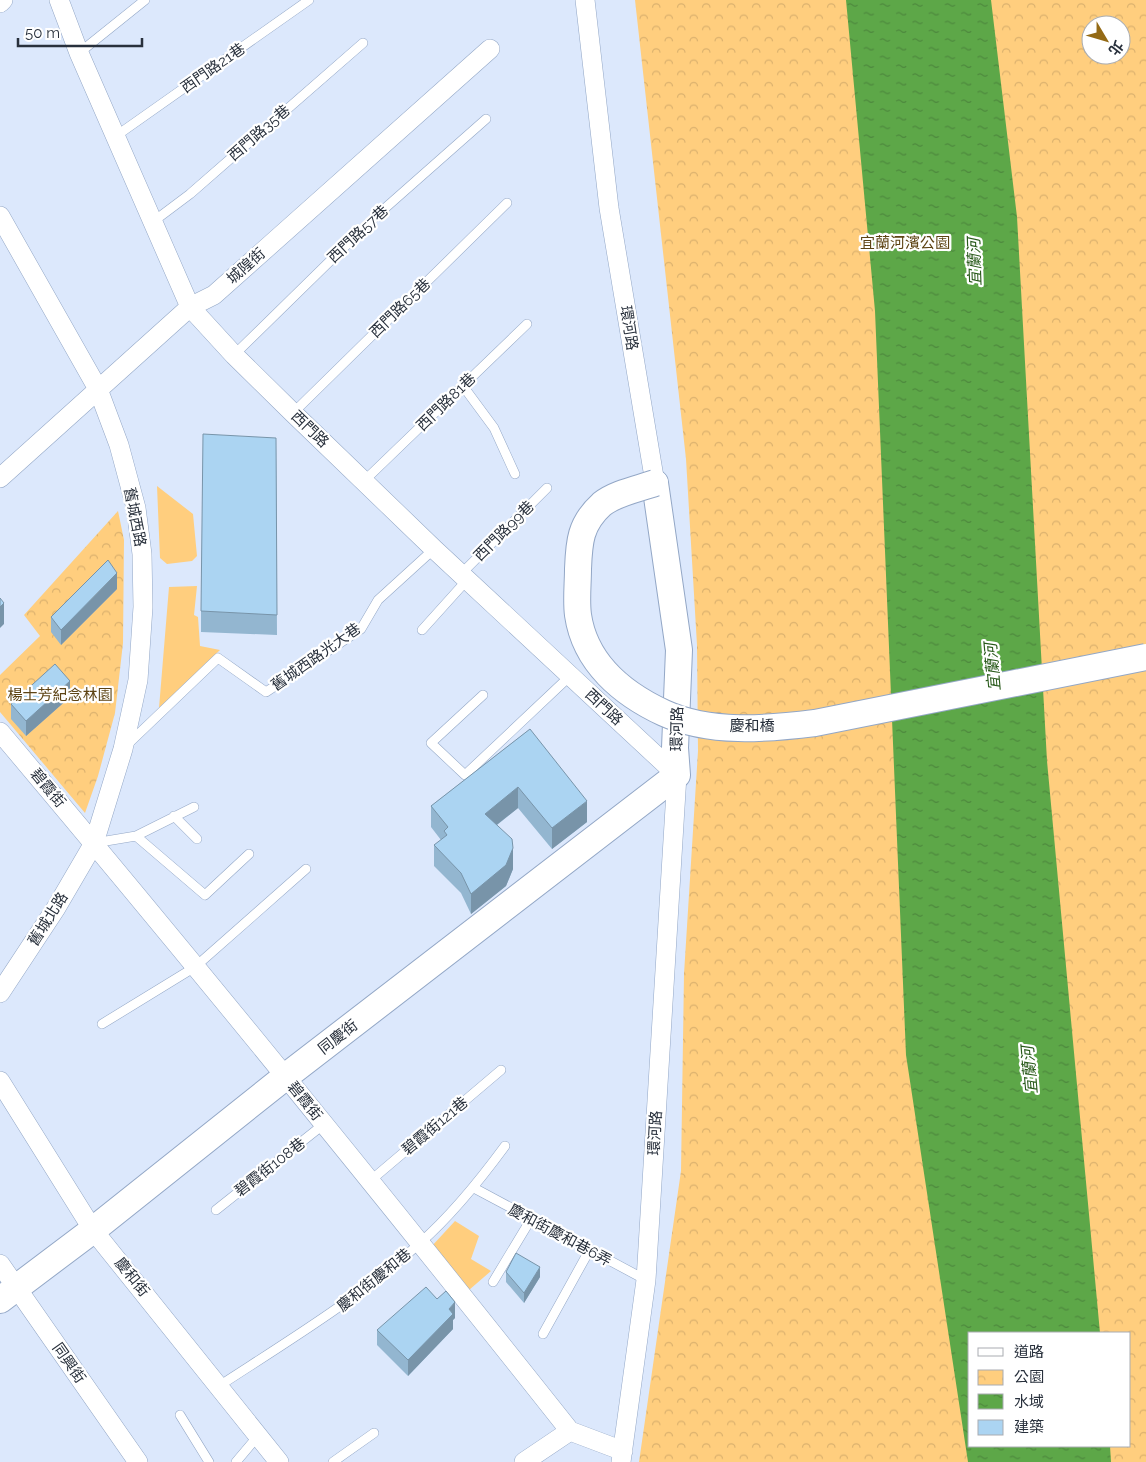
<svg xmlns="http://www.w3.org/2000/svg" width="1146" height="1462" font-family="Raleway,'Noto Sans TC',sans-serif">
<defs>
<pattern id="park-crowns" width="20" height="18" patternUnits="userSpaceOnUse" patternTransform="scale(1.25)"><rect width="20" height="18" fill="#ffce7e"/><path d="M2 6a3 3 0 1 1 6 0M12 15a3 3 0 1 1 6 0" fill="none" stroke="#dbb16e"/></pattern>
<pattern id="water-ripples" width="26" height="14" patternUnits="userSpaceOnUse" patternTransform="scale(1.25)"><rect width="26" height="14" fill="#5da748"/><path d="M2 4q2-2 4 0t4 0M15 11q2-2 4 0t4 0" fill="none" stroke="#4d883d"/></pattern>
</defs>
<rect width="100%" height="100%" fill="#dce8fc"/>
<path fill="#ffce7e" d="M 157,486 L 193,514 L 197,556 L 192,561 L 167,564 L 160,558 Z
M 197,586 L 194,615 L 198,617 L 200,646 L 220,650 L 159,708 L 169,587 Z
M 455,1221 L 479,1236 L 471,1259 L 491,1271 L 469,1290 L 431,1247 Z"/>
<path fill="url(#park-crowns)" fill-rule="evenodd" d="M 635,0 L 1146,0 L 1146,1462 L 639,1462 L 681,1171 L 684,974 L 698,751 L 697,645 L 686,459 ZM 1091,25 L 1121,25 L 1121,55 L 1091,55 ZM 970,1333 L 1130,1333 L 1130,1446 L 970,1446 Z
M 118,511 L 124,540 L 123,643 L 115,713 L 98,776 L 85,813 L 0,712 L 0,675 L 40,636 L 24,615 Z"/>
<path fill="url(#water-ripples)" d="M 846,0 L 991,0 L 1017,217 L 1047,761 L 1100,1333 L 970,1333 L 970,1446 L 1110,1446 L 1111,1462 L 968,1462 L 906,1055 L 875,311 Z"/>
<g fill="none" stroke-linecap="round" stroke-linejoin="round">
<g stroke="#93a7c6" stroke-width="10">
<path id="lane" d="M 79,53 L 145,0
M 116,136 L 309,0
M 154,221 L 190,194 L 363,43
M 234,355 L 375,217 L 486,119
M 463,386 L 494,428 L 515,474
M 293,413 L 507,203
M 364,481 L 527,324
M 461,574 L 547,488
M 422,630 L 467,580
M 483,695 L 431,743 L 465,775 L 570,676
M 128,744 L 218,658 L 266,692 L 361,629 L 378,600 L 434,549
M 174,816 L 197,839
M 136,836 L 194,807
M 94,843 L 136,836 L 205,895 L 249,854
M 102,1024 L 195,967 L 306,869
M 370,1181 L 501,1070
M 474,1188 L 646,1280
M 216,1210 L 324,1124
M 493,1282 L 531,1219
M 543,1334 L 589,1251
M 219,1386 C 288,1341 359,1298 420,1243 C 453,1214 480,1180 505,1146
M 180,1415 L 209,1462
M 236,1462 L 258,1436
M 333,1462 L 374,1433"/>
</g>
<g stroke="#93a7c6" stroke-width="20">
<path id="street" d="M 59,0 L 79,53 L 190,307 L 234,355 L 293,413 L 434,549 L 677,775 L 646,1280 L 621,1462
M 585,0 L 609,208 L 655,483
M 0,3 L 3,0
M 0,216 L 98,389 L 119,445 L 136,508 L 142,554 L 143,607 L 138,680 L 123,749 L 94,843 L 56,908 L 0,993
M 0,478 L 190,307 L 214,295 L 490,49
M 0,732 C 194,962 383,1195 570,1431 L 623,1451
M 0,1081 L 93,1230 L 279,1462
M 0,1264 L 138,1462
M 524,1462 L 570,1431"/>
</g>
<g stroke="#93a7c6" stroke-width="28">
<path id="secondary" d="M 0,1300 L 93,1230 L 285,1077 L 677,775 L 675,748 L 679,650 L 655,483"/>
</g>
<use href="#lane" stroke="#fff" stroke-width="9"/>
<use href="#street" stroke="#fff" stroke-width="19"/>
<use href="#secondary" stroke="#fff" stroke-width="26"/>
<g stroke="#93a7c6" stroke-width="28" stroke-linecap="butt">
<path id="secondary-bridge" d="M 655,483 C 638,489 616,493 602,504 C 580,524 579,542 578,569 C 578,584 576,600 578,615 C 585,663 623,694 664,713 C 710,734 766,729 815,723 L 1146,657"/>
</g>
<use href="#secondary-bridge" stroke="#fff" stroke-width="26"/>
</g>
<path fill="#93b6d0" d="M 276,438 L 277,635 L 201,632 L 201,611 Z
M 117,589 L 61,645 L 51,632 L 51,617 Z
M 70,697 L 26,736 L 11,719 L 11,704 Z
M 530,729 L 587,822 L 552,849 L 518,808 L 497,825 L 513,869 L 506,886 L 471,914 L 461,893 L 434,866 L 434,845 L 441,840 L 431,827 L 431,806 Z
M 506,1272 L 540,1277 L 524,1303 L 506,1282 Z
M 455,1318 L 453,1320 L 453,1329 L 408,1376 L 377,1345 L 377,1330 Z"/>
<path fill="#7894a9" d="M 117,573 L 117,589 L 61,645 L 61,630 Z
M 4,603 L 4,624 L 0,628 L 0,607 Z
M 70,681 L 70,697 L 26,736 L 26,721 Z
M 518,787 L 518,808 L 485,834 L 485,814 Z
M 587,801 L 587,822 L 552,849 L 552,828 Z
M 513,848 L 513,869 L 506,886 L 471,914 L 471,894 Z
M 540,1267 L 540,1277 L 524,1303 L 524,1293 Z
M 455,1302 L 455,1318 L 453,1320 L 453,1329 L 408,1376 L 408,1360 L 449,1309 Z"/>
<path fill="#abd4f2" stroke="#7894a9" d="M 203,434 L 276,438 L 277,615 L 201,611 Z
M 108,560 L 117,573 L 61,630 L 51,617 Z
M 0,598 L 4,603 L 0,607 Z
M 55,664 L 70,681 L 26,721 L 11,704 Z
M 530,729 L 587,801 L 552,828 L 518,787 L 485,814 L 512,839 L 513,848 L 506,865 L 471,894 L 461,873 L 434,845 L 447,835 L 444,831 L 448,827 L 431,806 Z
M 516,1253 L 540,1267 L 524,1293 L 506,1272 Z
M 426,1287 L 437,1299 L 446,1291 L 455,1302 L 449,1309 L 453,1314 L 408,1360 L 377,1330 Z"/>
<g text-anchor="middle" stroke-width="4.5" stroke-linejoin="round" paint-order="stroke">
<g font-size="15" fill="#28303c" stroke="#fff">
<text transform="translate(213 68) rotate(-35)" y="5">西門路21巷</text>
<text transform="translate(259 133) rotate(-41)" y="5">西門路35巷</text>
<text transform="translate(358 234) rotate(-43)" y="5">西門路57巷</text>
<text transform="translate(246 266) rotate(-42)" y="5">城隍街</text>
<text transform="translate(400 308) rotate(-44)" y="5">西門路65巷</text>
<text transform="translate(629 328) rotate(81)" y="5">環河路</text>
<text transform="translate(446 402) rotate(-44)" y="5">西門路81巷</text>
<text transform="translate(310 429) rotate(44)" y="5">西門路</text>
<text transform="translate(135 517) rotate(79)" y="5">舊城西路</text>
<text transform="translate(504 531) rotate(-45)" y="5">西門路99巷</text>
<text transform="translate(316 657) rotate(-35)" y="5">舊城西路光大巷</text>
<text transform="translate(604 707) rotate(43)" y="5">西門路</text>
<text x="752" y="731">慶和橋</text>
<text transform="translate(677 729) rotate(-89)" y="5">環河路</text>
<text transform="translate(48 788) rotate(50)" y="5">碧霞街</text>
<text transform="translate(48 919) rotate(-58)" y="5">舊城北路</text>
<text transform="translate(338 1037) rotate(-38)" y="5">同慶街</text>
<text transform="translate(305 1101) rotate(51)" y="5">碧霞街</text>
<text transform="translate(435 1126) rotate(-40)" y="5">碧霞街121巷</text>
<text transform="translate(655 1133) rotate(-87)" y="5">環河路</text>
<text transform="translate(270 1167) rotate(-38)" y="5">碧霞街108巷</text>
<text transform="translate(560 1235) rotate(28)" y="5">慶和街慶和巷6弄</text>
<text transform="translate(132 1277) rotate(51)" y="5">慶和街</text>
<text transform="translate(374 1280) rotate(-39)" y="5">慶和街慶和巷</text>
<text transform="translate(69 1363) rotate(55)" y="5">同興街</text>
</g>
<g font-size="15" fill="#5e4415" stroke="#fff">
<text x="905" y="248">宜蘭河濱公園</text>
<text x="60" y="700">楊士芳紀念林園</text>
</g>
<g font-size="16" font-style="italic" fill="#2a5b1c" stroke="#fff">
<text transform="translate(974 262) rotate(-92)" y="6">宜蘭河</text>
<text transform="translate(992 667) rotate(-95)" y="6">宜蘭河</text>
<text transform="translate(1029 1070) rotate(-95)" y="6">宜蘭河</text>
</g>
</g>
<rect x="968" y="1332" width="162" height="115" fill="#ffffff" stroke="#a9acb1"/>
<rect x="978" y="1348" width="25" height="8" fill="#ffffff" stroke="#a9acb1"/>
<text x="1014" y="1357" font-size="15" fill="#28303c">道路</text>
<rect x="978" y="1370" width="25" height="15" fill="url(#park-crowns)" stroke="#a9acb1"/>
<text x="1014" y="1382" font-size="15" fill="#28303c">公園</text>
<rect x="978" y="1394" width="25" height="15" fill="url(#water-ripples)" stroke="#a9acb1"/>
<text x="1014" y="1407" font-size="15" fill="#28303c">水域</text>
<rect x="978" y="1420" width="25" height="15" fill="#abd4f2" stroke="#a9acb1"/>
<text x="1014" y="1432" font-size="15" fill="#28303c">建築</text>
<g transform="translate(1106 40) rotate(128)"><circle r="24" fill="#ffffff" stroke="#a9acb1"/>
<path d="M0-4L9 19L0 12L-9 19Z" fill="#946a15"/>
<text y="-8" font-size="14" font-weight="bold" text-anchor="middle" fill="#28303c">北</text>
</g>
<path d="M18 38v8h124v-8" fill="none" stroke="#28303c" stroke-width="2.5"/>
<text x="25" y="38" font-size="15" fill="#28303c" stroke="#ffffff" stroke-width="4" paint-order="stroke">50 m</text>
</svg>
